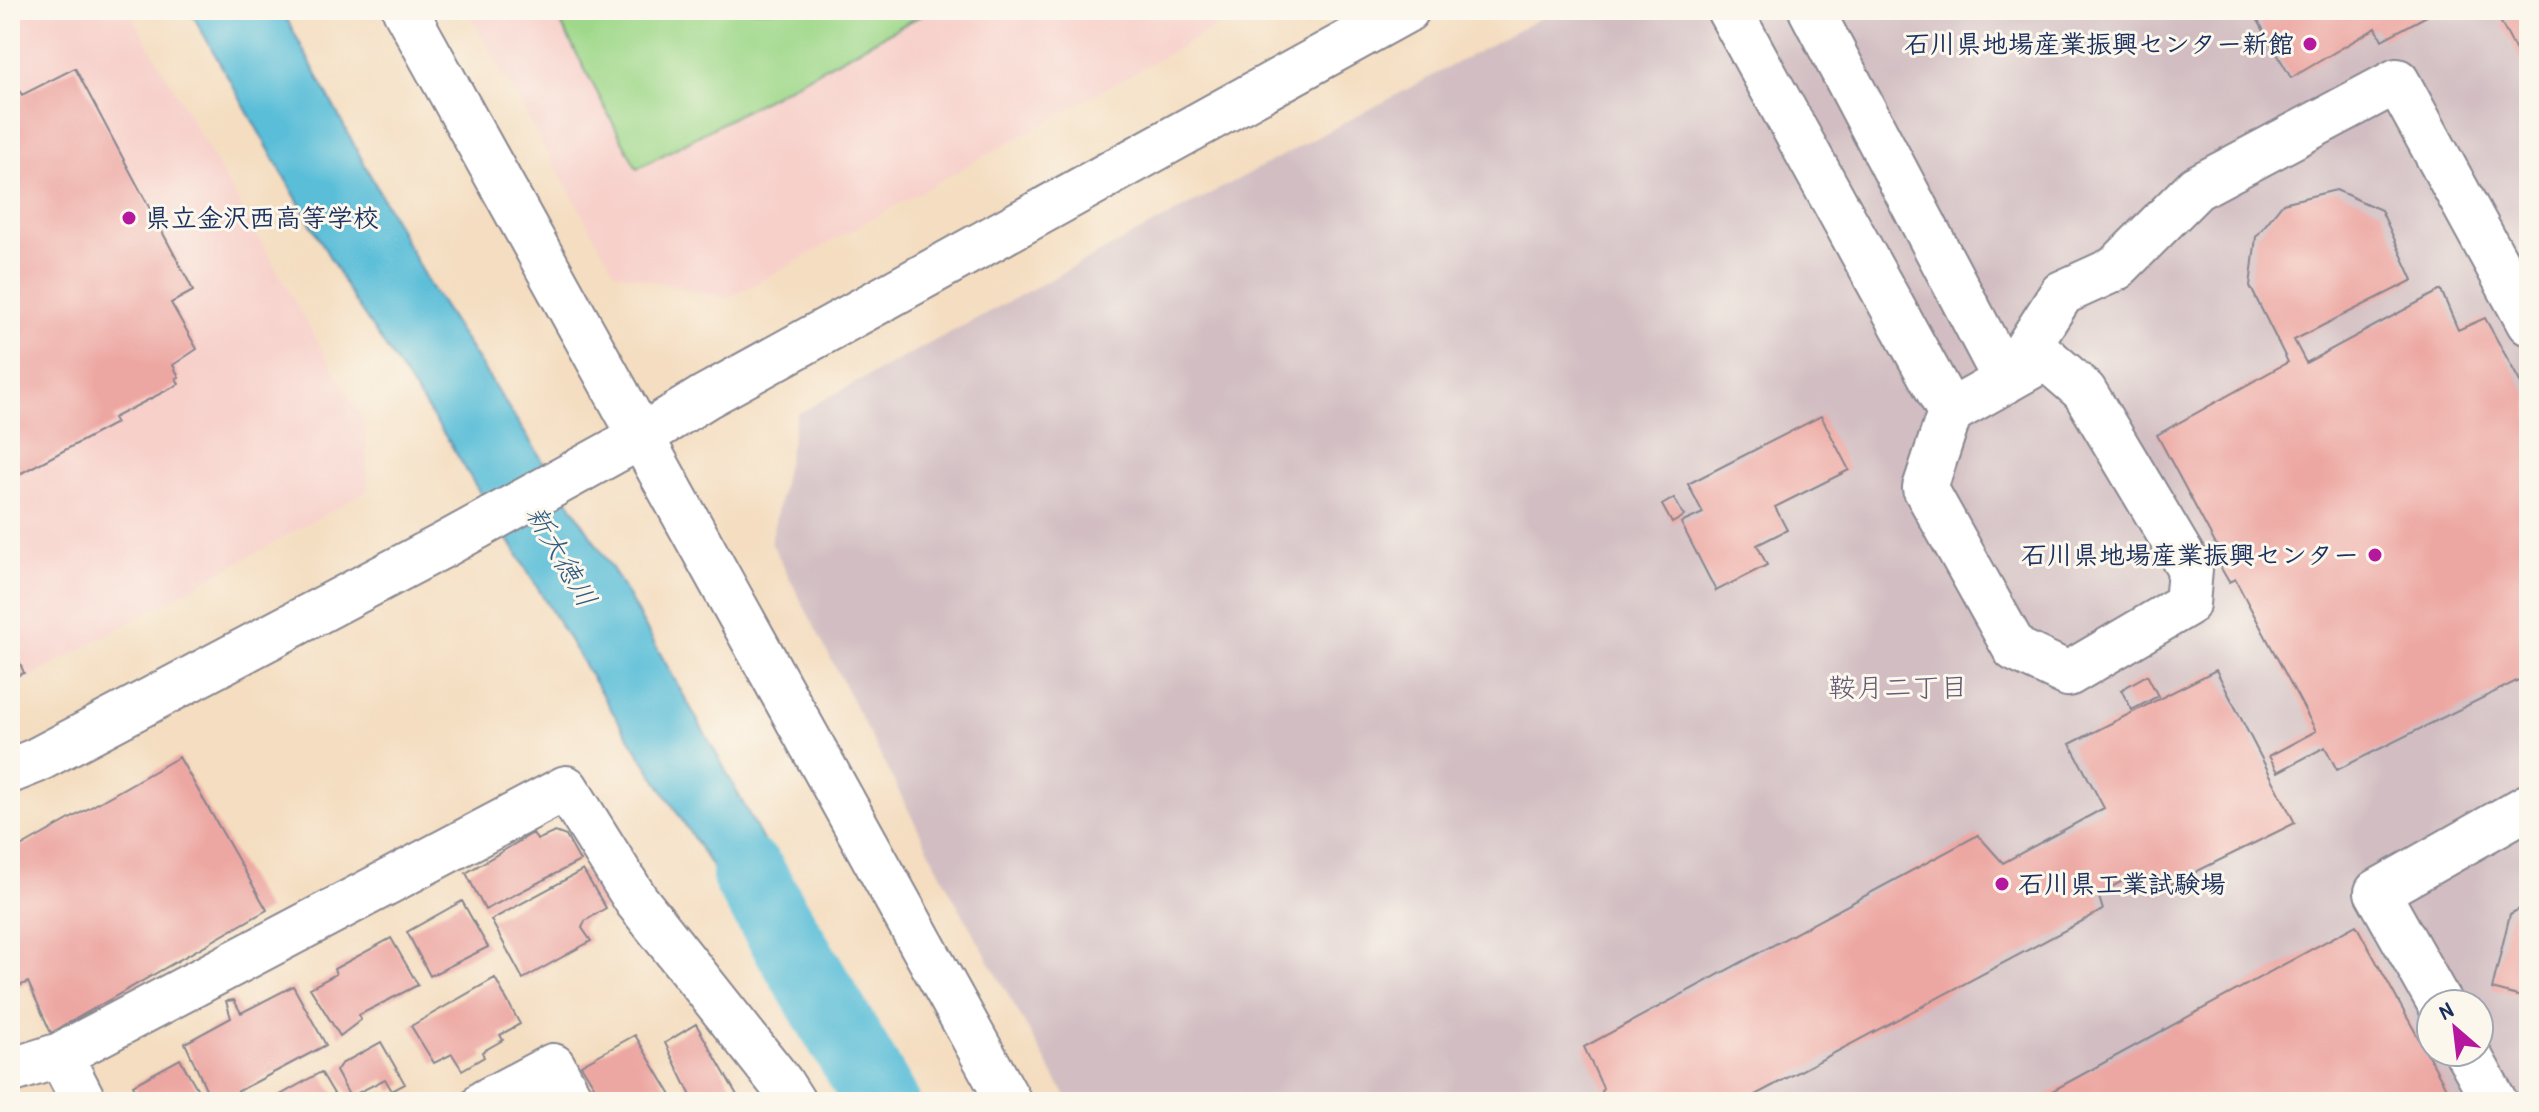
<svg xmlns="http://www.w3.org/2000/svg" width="2539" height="1112" font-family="'Patrick Hand','Klee One',sans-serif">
<rect width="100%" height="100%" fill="#fbf7ec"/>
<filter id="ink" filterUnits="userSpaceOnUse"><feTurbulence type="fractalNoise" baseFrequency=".0125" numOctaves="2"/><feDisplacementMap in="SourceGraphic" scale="16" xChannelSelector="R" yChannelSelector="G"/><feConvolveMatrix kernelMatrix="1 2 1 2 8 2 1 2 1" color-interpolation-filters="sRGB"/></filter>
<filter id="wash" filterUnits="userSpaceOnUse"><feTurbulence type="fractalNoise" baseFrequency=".006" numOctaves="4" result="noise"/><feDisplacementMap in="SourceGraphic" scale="32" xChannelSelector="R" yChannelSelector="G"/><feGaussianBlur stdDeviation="1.8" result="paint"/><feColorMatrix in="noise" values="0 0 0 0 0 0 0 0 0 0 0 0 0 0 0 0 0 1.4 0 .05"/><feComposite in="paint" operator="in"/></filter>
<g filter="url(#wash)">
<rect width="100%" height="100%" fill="#f4ddc0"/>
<path fill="#f7d0ca" d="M 10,10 L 129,10 L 366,426 L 367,491 L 10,689 Z
M 467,10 L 1247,10 L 728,299 L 615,272 Z"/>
<path fill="#d2bec2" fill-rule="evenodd" d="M 1556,10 L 2529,10 L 2529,1102 L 1069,1102 L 953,897 L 771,542 L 797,414 ZM 2431,1004 L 2479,1004 L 2479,1052 L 2431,1052 Z"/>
<path fill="#9fd88a" stroke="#5d8474" stroke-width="2" d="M 554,10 L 931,10 L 637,169 Z"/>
<path fill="#5abed8" stroke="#3a769b" stroke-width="2" d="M 190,10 L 282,10 L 428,283 L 615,573 L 721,762 L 820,948 L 786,977 L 737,906 L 609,706 L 448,440 L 355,302 Z"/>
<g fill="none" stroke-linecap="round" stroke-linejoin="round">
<path stroke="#5abed8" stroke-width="74" d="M 749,875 L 882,1102"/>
</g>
<g id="blocks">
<path fill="#eda7a3" d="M 2252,10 L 2408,10 L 2399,16 L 2410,10 L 2438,10 L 2382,40 L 2376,28 L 2291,78 Z
M 2525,10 L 2529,10 L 2529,56 L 2521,60 L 2501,23 Z
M 75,68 L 190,284 L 193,291 L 171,303 L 197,349 L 173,365 L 179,377 L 176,378 L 179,384 L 113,418 L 116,423 L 10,479 L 10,73 L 22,95 Z
M 2336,190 L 2381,210 L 2413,280 L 2294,340 L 2306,363 L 2441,290 L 2458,330 L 2485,318 L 2529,398 L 2529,675 L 2337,770 L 2325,747 L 2278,772 L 2269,756 L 2316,731 L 2235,579 L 2229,582 L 2218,563 L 2224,560 L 2157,435 L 2288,362 L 2250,286 L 2256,237 L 2283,203 Z
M 1821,416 L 1849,470 L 1775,507 L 1787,530 L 1757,545 L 1767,565 L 1716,591 L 1681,523 L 1703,513 L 1688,484 Z
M 1674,498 L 1684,516 L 1672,523 L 1662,505 Z
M 17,656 L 24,673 L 10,678 L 10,658 Z
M 2216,670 L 2295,823 L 2151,894 L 2136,874 L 2098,894 L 2103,910 L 1742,1102 L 1604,1102 L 1601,1096 L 1603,1088 L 1584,1047 L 1978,835 L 2003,863 L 2104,808 L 2070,744 Z
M 2147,675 L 2158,696 L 2132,710 L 2121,690 Z
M 179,757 L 267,910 L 51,1033 L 28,982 L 10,990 L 10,853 Z
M 555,832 L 566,836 L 580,861 L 485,910 L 466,873 L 533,833 L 537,840 Z
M 583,870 L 606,908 L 585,921 L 582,928 L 591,941 L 523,979 L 491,920 Z
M 462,901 L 488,947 L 430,976 L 407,932 Z
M 2529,904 L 2529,999 L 2492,989 L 2510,914 Z
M 2356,925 L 2454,1102 L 2032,1102 Z
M 391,938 L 418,985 L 359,1015 L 361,1020 L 340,1036 L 310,988 L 336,974 L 334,969 Z
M 495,978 L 520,1024 L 500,1035 L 503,1040 L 482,1052 L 484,1057 L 462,1070 L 452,1054 L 434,1063 L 411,1026 Z
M 293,986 L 326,1045 L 218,1102 L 212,1102 L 185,1043 L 231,1018 L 226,1001 L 234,1000 L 241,1013 Z
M 696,1024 L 741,1102 L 694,1102 L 665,1043 Z
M 635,1035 L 672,1097 L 661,1102 L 653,1094 L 634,1102 L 629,1097 L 619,1102 L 604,1102 L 581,1065 Z
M 381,1042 L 405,1084 L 392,1091 L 385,1079 L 350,1097 L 336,1071 L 341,1064 Z
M 180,1059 L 205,1102 L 142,1102 L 133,1085 Z
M 321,1072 L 339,1102 L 268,1102 Z"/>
</g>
</g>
<g filter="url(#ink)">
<use href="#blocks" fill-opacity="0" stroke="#88868f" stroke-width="2"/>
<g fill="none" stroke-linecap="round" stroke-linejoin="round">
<g stroke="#88868f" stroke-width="48">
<path id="minor" d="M 405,10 L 1009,1102
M 1729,10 L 1950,412 L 1925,488 L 2015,649 L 2068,674 L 2187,604 L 2190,569 L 2084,391 L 2046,358 L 1950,412
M 1811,10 L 2006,381 L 2062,293 L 2115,269 L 2196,188 L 2397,81 L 2529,323
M 10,771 L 35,761 L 446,544 L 642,436 L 705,397 L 1407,10
M 2440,1004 L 2377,892 L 2529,806
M 2467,1052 L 2495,1102
M 60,1055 L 84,1102
M 10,1071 L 60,1055 L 566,788 L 636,900 L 781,1083 L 793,1102
M 485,1102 L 553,1066 L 572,1102"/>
</g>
<use href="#minor" stroke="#fff" stroke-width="44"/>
</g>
</g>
<g fill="#b5179e" stroke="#fbf7ec" stroke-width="3">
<circle cx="2310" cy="44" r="8"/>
<circle cx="129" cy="218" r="8"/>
<circle cx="2375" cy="555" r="8"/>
<circle cx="2002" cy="884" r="8"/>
</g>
<g text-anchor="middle" stroke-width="6" stroke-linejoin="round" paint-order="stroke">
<g font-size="26" font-weight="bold" fill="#1b2f5e" stroke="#fbf7ec" text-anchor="end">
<text x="2294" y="53">石川県地場産業振興センター新館</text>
<text x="145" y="227" text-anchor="start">県立金沢西高等学校</text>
<text x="2359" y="564">石川県地場産業振興センター</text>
<text x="2018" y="893" text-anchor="start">石川県工業試験場</text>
</g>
<g font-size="28" font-style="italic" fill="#2e5a83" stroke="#fbf7ec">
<text transform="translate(562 556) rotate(60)" y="10">新大徳川</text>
</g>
<g font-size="28" fill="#645976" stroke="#fbf7ec">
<text x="1898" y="697">鞍月二丁目</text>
</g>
</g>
<rect width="2539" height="1112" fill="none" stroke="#fbf7ec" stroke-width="40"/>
<g transform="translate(2455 1028) rotate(332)"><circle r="38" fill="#fbf7ec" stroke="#a1a7b3" stroke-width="2"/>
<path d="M0-6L14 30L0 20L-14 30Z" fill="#b5179e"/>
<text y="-12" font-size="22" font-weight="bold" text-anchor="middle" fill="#1b2f5e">N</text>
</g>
</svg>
